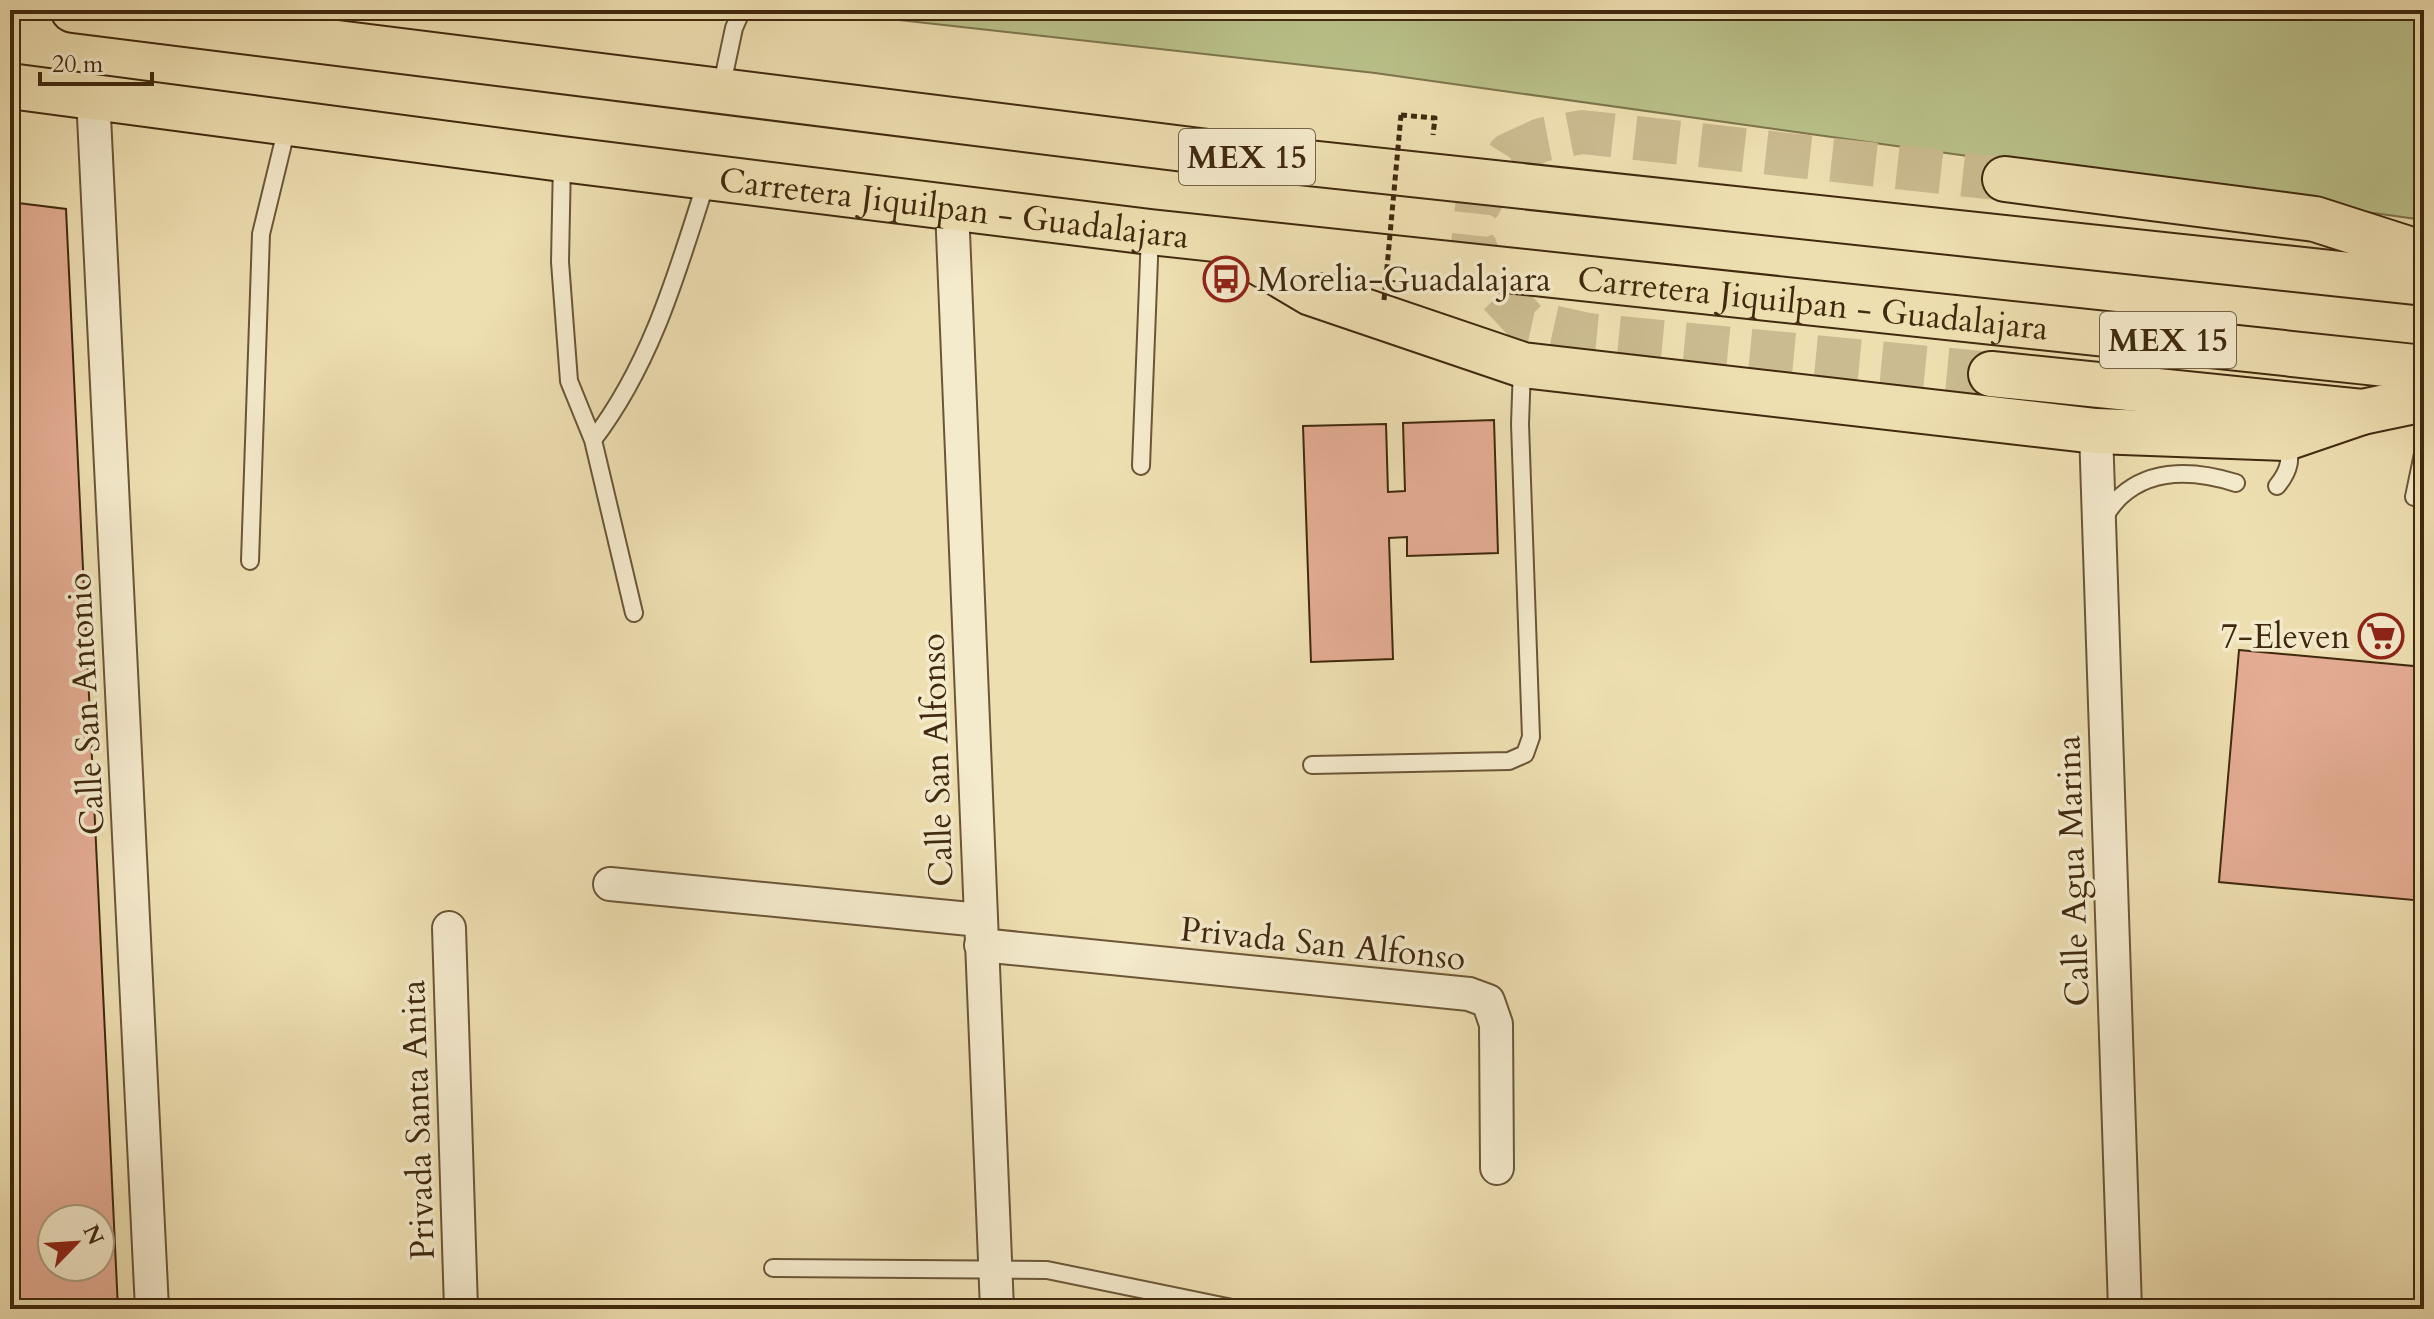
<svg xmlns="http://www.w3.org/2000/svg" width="2434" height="1319" font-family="Cardo,serif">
<rect width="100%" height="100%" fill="#eedfb1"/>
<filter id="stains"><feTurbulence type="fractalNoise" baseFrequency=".0025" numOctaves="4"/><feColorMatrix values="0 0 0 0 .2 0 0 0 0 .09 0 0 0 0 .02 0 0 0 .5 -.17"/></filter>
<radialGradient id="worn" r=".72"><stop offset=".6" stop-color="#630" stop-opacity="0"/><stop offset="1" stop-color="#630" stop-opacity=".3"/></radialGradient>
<path fill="#bac18a" stroke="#7d754c" stroke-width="2" d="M 809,10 L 2424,10 L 2424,220 L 1375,73 Z"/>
<path fill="#e5ad94" stroke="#40290e" stroke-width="2" fill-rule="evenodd" d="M 10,202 L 66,209 L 118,1309 L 10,1309 ZM 52,1219 L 100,1219 L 100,1267 L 52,1267 Z
M 1494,420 L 1498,553 L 1407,556 L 1407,537 L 1389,538 L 1393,659 L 1311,662 L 1303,426 L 1386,424 L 1388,492 L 1405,491 L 1403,423 Z
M 2239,650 L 2424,667 L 2424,901 L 2219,882 Z"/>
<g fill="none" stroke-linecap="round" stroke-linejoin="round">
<path stroke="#cbbb90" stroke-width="44" stroke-dasharray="44 22" stroke-linecap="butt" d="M 1991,374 L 1588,335 L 1525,321 L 1495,289 L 1473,244 L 1477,207 L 1509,155 L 1541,140 L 1582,132 L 2005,179"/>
<g stroke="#6c5637" stroke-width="20">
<path id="service" d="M 721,89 L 734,28 L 742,10
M 562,161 L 560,262 L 569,381 L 593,440 L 634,613
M 593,440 C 652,363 678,270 707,179
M 1141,466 L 1150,233
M 2277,486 C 2290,470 2292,459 2286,439
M 2414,497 L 2424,449
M 2101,521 C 2107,513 2113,503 2121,496 C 2153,467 2198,471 2236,483
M 250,561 L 261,234 L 288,123
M 1312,765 L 1509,761 L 1525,754 L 1531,737 L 1520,424 L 1522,367
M 773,1268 L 1047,1270 L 1237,1309"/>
</g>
<g stroke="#6c5637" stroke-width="36">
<path id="minor" d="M 93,96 L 152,1309
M 952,208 L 997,1309
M 2096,431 L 2125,1309
M 610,884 L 980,920
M 449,928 L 461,1309
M 981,945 L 1469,994 L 1488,1001 L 1496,1024 L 1497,1168"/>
</g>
<g stroke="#40290e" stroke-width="48">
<g id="trunk">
<path d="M 73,10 L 1224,154 L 2424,283"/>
<path id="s1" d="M 10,86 L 562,159 L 1150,232 L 2424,368"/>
<path d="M 2005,179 L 2315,219 L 2424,254"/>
<path d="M 1233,247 L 1311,293 L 1523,365 L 2096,431 L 2286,438 L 2362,412"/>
<path d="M 1991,374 L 2362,412 L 2424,399"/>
</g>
</g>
<path stroke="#40290e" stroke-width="5" stroke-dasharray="6 4" stroke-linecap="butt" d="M 1401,115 L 1435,118 L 1433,135"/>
<use href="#service" stroke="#f4eacc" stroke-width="16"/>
<use href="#minor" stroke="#f4eacc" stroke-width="32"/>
<use href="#trunk" stroke="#eedfb1" stroke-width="44"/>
<path stroke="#40290e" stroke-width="5" stroke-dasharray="6 4" stroke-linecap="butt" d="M 1384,300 L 1401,115"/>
</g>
<defs>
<g id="bus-ring" transform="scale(2.3)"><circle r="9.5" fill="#f4eacc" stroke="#8f2418" stroke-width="1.5"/><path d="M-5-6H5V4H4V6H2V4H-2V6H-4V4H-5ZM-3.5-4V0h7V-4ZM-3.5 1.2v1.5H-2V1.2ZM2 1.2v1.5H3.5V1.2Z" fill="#8f2418"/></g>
<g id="supermarket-ring" transform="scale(2.3)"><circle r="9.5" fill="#f4eacc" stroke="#8f2418" stroke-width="1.5"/><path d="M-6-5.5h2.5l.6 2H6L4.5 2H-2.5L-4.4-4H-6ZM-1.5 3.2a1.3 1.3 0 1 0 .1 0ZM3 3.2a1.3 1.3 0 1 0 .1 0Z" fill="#8f2418"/></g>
</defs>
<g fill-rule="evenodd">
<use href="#bus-ring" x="1226" y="279"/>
<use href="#supermarket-ring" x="2381" y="636"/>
</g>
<g text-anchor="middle" stroke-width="7" stroke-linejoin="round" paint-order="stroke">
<g fill="#f4eacc" stroke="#766347" stroke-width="2">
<rect x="1179" y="129" width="136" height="56" rx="6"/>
<rect x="2100" y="312" width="136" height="56" rx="6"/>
</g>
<g font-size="32" font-weight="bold" fill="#40290e">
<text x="1247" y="168">MEX 15</text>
<text x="2168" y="351">MEX 15</text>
</g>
<g font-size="34" fill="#40290e" stroke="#f4eacc">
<text dy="12" stroke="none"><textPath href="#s1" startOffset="952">Carretera Jiquilpan - Guadalajara</textPath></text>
<text dy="12" stroke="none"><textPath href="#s1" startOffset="1816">Carretera Jiquilpan - Guadalajara</textPath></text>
<text transform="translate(85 704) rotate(-93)" y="12">Calle San Antonio</text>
<text transform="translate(936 760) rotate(-92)" y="12">Calle San Alfonso</text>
<text transform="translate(2072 871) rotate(-92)" y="12">Calle Agua Marina</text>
<text transform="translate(1323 943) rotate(6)" y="12">Privada San Alfonso</text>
<text transform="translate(417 1120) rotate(-92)" y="12">Privada Santa Anita</text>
</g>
<g font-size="34" fill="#40290e" stroke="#f4eacc" text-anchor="start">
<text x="1257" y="291">Morelia-Guadalajara</text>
<text x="2350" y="648" text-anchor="end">7-Eleven</text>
</g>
</g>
<rect width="2434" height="1319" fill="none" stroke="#eedfb1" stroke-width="40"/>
<rect x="12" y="12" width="2410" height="1295" fill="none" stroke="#40290e" stroke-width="4"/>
<rect x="20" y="20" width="2394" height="1279" fill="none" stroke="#40290e" stroke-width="2"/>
<g transform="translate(76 1243) rotate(65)"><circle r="38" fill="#f4eacc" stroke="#ac9d80" stroke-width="2"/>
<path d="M0-6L14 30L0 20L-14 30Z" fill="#8f2418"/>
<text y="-12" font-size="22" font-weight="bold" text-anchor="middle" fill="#40290e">N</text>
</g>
<path d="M40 72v12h112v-12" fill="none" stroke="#40290e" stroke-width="4"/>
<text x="52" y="72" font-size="24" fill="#40290e" stroke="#f4eacc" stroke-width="6" paint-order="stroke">20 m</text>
<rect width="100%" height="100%" filter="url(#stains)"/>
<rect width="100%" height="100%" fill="url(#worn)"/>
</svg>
